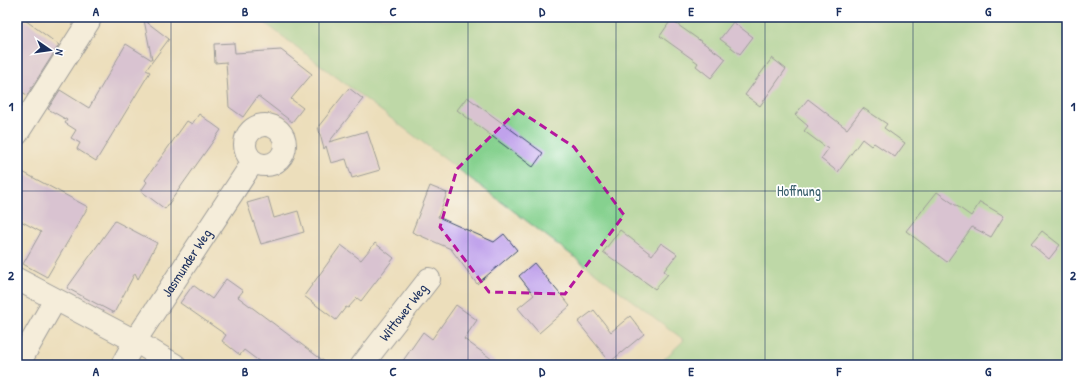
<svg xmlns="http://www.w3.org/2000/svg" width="1084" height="382" font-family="'Patrick Hand',sans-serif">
<rect width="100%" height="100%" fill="#fff"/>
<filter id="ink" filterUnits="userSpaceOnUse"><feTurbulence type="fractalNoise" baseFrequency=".025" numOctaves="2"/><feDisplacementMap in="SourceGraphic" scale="8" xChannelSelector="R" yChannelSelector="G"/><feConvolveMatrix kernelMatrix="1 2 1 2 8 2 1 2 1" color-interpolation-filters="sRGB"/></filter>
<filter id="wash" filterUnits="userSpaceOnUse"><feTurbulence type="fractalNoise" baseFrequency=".012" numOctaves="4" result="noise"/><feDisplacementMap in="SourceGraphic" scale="16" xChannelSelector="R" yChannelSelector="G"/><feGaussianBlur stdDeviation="0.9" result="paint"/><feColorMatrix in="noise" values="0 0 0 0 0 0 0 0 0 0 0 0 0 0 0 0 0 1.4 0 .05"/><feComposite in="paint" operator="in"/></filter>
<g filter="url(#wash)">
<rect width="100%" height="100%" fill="#ecdebb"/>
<path fill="#86d18f" stroke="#508076" d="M 257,17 L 1067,17 L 1067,365 L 658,365 L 684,340 Z"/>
<g id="blocks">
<path fill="#c0a2eb" d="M 17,17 L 21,17 L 59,45 L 27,95 L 17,89 Z
M 144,20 L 169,39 L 146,70 L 150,72 L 96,161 L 77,149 L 80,143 L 71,138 L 76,130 L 65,123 L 67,120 L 48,109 L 60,90 L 89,108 L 126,44 L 152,60 Z
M 671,20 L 726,59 L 711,78 L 696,66 L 698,63 L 660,36 Z
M 733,22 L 753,37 L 740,54 L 720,39 Z
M 234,43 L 235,53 L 281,50 L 312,74 L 291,99 L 303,108 L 292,122 L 258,96 L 243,117 L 229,107 L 226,62 L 215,63 L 214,44 Z
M 772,58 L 786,69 L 760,106 L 745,95 Z
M 349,88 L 363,99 L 329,142 L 367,131 L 380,170 L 352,178 L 346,159 L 331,163 L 326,146 L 324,149 L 318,127 Z
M 467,97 L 543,153 L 533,167 L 457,110 Z
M 808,99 L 847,129 L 863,108 L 887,124 L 884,128 L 905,143 L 895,157 L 874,143 L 871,146 L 862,139 L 838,172 L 821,159 L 828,149 L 804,131 L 808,126 L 795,115 Z
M 199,114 L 221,130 L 165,209 L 141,191 L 147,182 L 145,180 L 187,121 L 192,124 Z
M 17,169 L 88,207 L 47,277 L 23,264 L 41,232 L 17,219 Z
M 430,186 L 447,193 L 438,217 L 494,242 L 504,234 L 517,250 L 477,284 L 451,249 L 412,232 Z
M 937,192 L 971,216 L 980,202 L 1004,216 L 991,237 L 972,227 L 947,262 L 906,231 Z
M 268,197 L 274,218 L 298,211 L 304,232 L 261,244 L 247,203 Z
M 115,221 L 157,243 L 138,279 L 135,273 L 114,313 L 67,288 Z
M 620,230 L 652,255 L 661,243 L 677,254 L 664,271 L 668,274 L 655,289 L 603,252 Z
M 1042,231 L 1060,245 L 1049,259 L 1031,244 Z
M 375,243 L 394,258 L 361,301 L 357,298 L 348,308 L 346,307 L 336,320 L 304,296 L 341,245 L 361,260 Z
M 534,263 L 570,306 L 539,333 L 518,308 L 534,295 L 519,276 Z
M 226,279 L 243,291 L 238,297 L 329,365 L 264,365 L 244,350 L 240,355 L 222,341 L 226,335 L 180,303 L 193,285 L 212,299 Z
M 456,305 L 477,320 L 464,339 L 500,365 L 400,365 L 423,332 L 432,339 Z
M 594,310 L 611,332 L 630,316 L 644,334 L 610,362 L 578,322 Z"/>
</g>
</g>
<g filter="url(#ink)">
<use href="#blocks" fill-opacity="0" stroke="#3a496c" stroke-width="1"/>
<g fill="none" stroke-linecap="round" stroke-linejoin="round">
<g stroke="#3a496c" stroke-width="24">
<g id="minor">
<circle cx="265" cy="145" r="20"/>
<path d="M 17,134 L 89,21"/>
<path d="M 17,279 L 135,341 L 175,365"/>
<path d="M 18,365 L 55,300"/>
<path id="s1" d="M 122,365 L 135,341 L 253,162"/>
<path id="s2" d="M 362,365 L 429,279"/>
</g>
</g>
<use href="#minor" stroke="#fff" stroke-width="22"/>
</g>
</g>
<path d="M0 0H1084V382H0ZM 518,110 L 574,147 L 624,215 L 565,294 L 489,292 L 440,227 L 457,169 Z" fill="#ecdebb" fill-opacity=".55" fill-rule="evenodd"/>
<path fill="none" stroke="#b5179e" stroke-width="3" stroke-dasharray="8 5" stroke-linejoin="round" d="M 518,110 L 574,147 L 624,215 L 565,294 L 489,292 L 440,227 L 457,169 Z"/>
<path fill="none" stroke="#1b2f5e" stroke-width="1" stroke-opacity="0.55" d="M 171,17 L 171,365M 319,17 L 319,365M 468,17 L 468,365M 616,17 L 616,365M 765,17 L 765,365M 913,17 L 913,365M 17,191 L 1067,191"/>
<g text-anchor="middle" stroke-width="3.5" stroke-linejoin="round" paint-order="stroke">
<g font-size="14" fill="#3b606d" stroke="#fff">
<text x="799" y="196">Hoffnung</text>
</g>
<g font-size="14" fill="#1b2f5e" stroke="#fff">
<text dy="5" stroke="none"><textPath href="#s1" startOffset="121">Jasmunder Weg</textPath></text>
<text dy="5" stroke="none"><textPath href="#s2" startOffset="67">Wittower Weg</textPath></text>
</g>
</g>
<rect width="1084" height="382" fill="none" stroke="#fff" stroke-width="44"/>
<g transform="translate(50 50) rotate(103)" stroke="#ffffff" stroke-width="3" paint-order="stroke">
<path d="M0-3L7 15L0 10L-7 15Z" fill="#1b2f5e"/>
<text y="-6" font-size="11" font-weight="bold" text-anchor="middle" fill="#1b2f5e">N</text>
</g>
<rect x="22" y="22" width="1040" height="338" fill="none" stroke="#1b2f5e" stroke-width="1.5"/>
<g font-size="13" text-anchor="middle" font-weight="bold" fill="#1b2f5e">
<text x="96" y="16">A</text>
<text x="245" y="16">B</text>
<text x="393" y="16">C</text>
<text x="542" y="16">D</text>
<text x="691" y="16">E</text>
<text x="839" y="16">F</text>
<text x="988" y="16">G</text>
<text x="11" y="111">1</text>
<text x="1073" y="111">1</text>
<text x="11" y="280">2</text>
<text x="1073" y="280">2</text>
<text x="96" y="376">A</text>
<text x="245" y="376">B</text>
<text x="393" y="376">C</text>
<text x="542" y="376">D</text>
<text x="691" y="376">E</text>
<text x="839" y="376">F</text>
<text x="988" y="376">G</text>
</g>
</svg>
